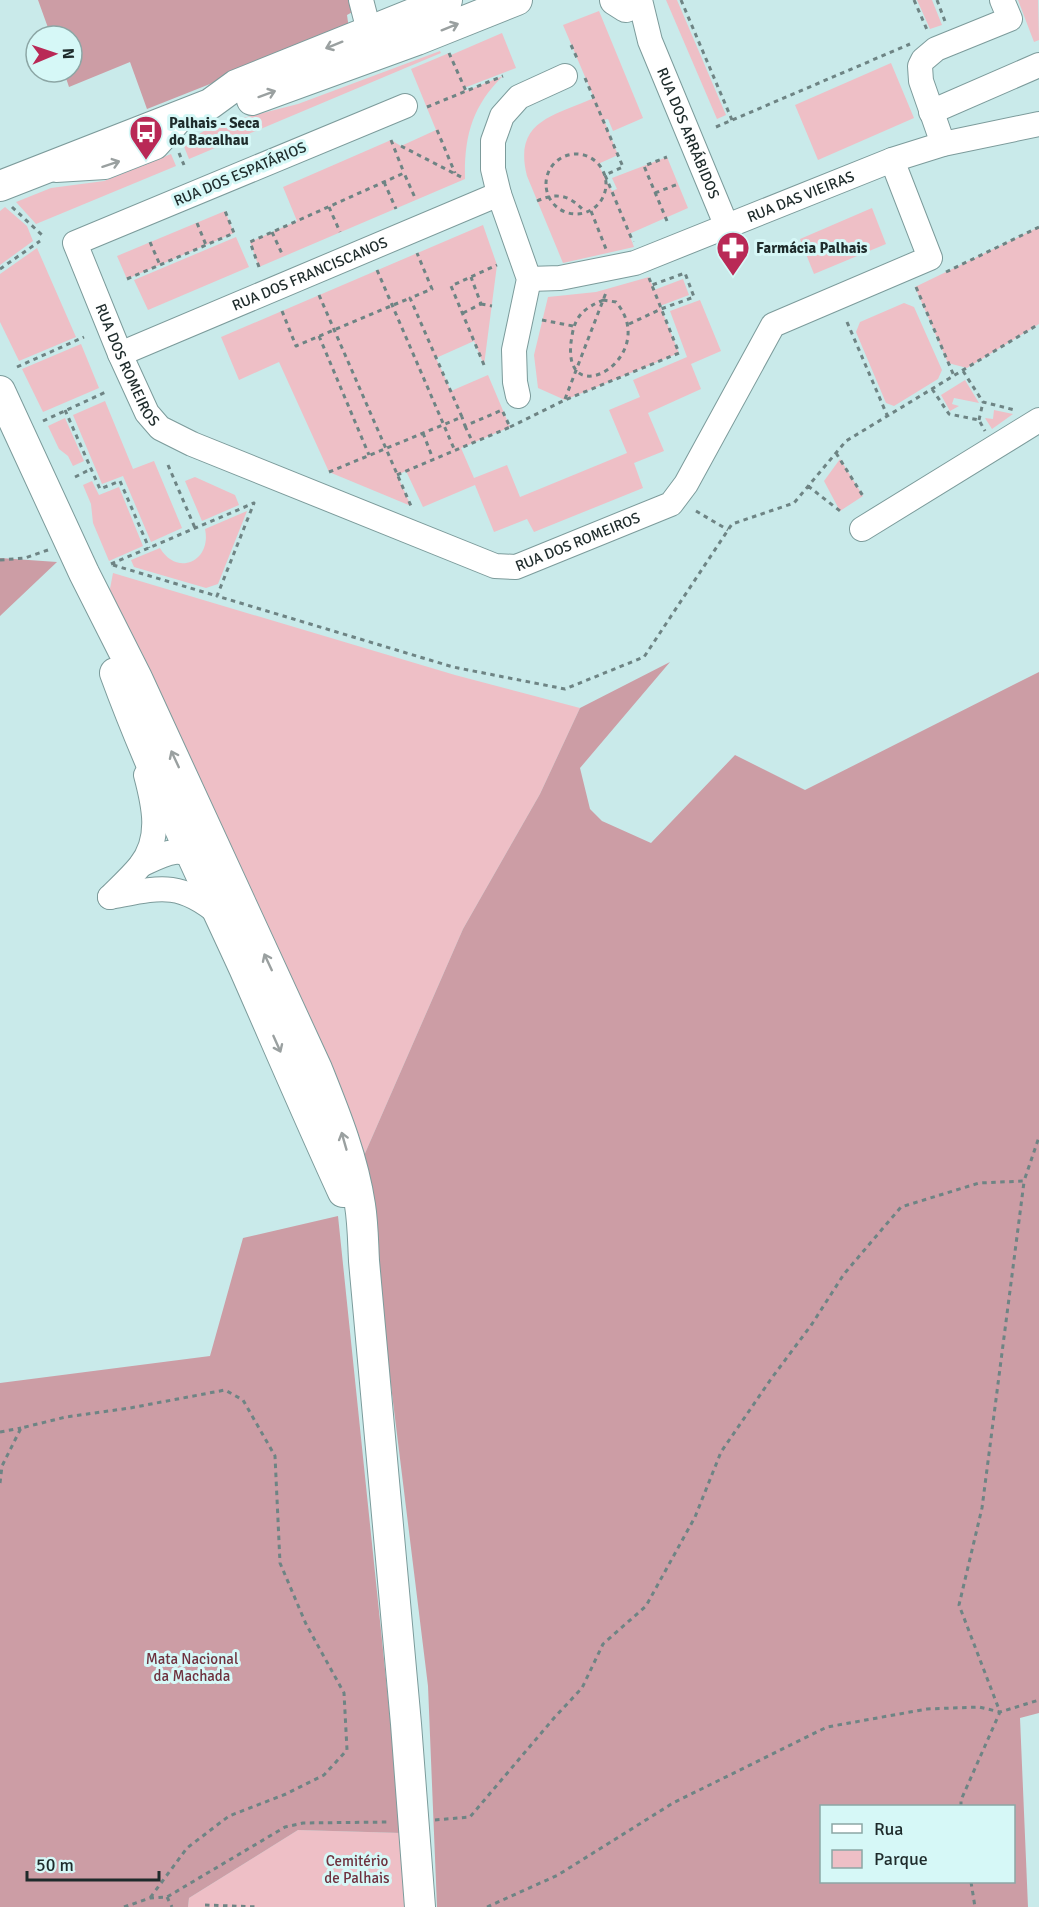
<svg xmlns="http://www.w3.org/2000/svg" width="1039" height="1907" font-family="Signika,sans-serif">
<rect width="100%" height="100%" fill="#c9eaea"/>
<path fill="#eebfc6" d="M 666,0 L 677,0 L 726,115 L 717,119 Z
M 917,0 L 932,0 L 942,25 L 930,29 Z
M 1018,0 L 1038,0 L 1039,40 L 1034,42 Z
M 599,11 L 643,118 L 613,131 L 608,119 L 604,120 L 618,155 L 598,164 L 612,191 L 617,189 L 612,178 L 667,157 L 688,208 L 629,234 L 634,247 L 563,263 L 527,176 C 513,121 553,116 594,98 L 563,25 Z
M 502,33 L 516,68 L 464,88 L 466,91 L 503,76 C 472,106 464,137 465,179 L 259,267 L 250,242 L 297,221 L 283,187 L 391,140 L 401,146 L 436,130 L 411,69 L 449,53 L 451,55 Z
M 440,51 L 441,53 L 189,159 L 183,144 L 212,126 L 298,104 Z
M 891,63 L 914,118 L 818,160 L 795,105 Z
M 171,154 L 176,166 L 36,224 L 16,202 L 51,188 L 104,181 Z
M 5,207 L 27,226 L 33,241 L 0,265 L 0,211 Z
M 872,208 L 886,244 L 814,274 L 800,239 Z
M 225,211 L 234,233 L 127,279 L 117,256 Z
M 483,225 L 497,265 L 484,365 L 474,341 L 436,358 L 451,391 L 488,375 L 510,427 L 461,448 L 474,478 L 507,465 L 520,497 L 627,453 L 609,410 L 640,397 L 633,380 L 687,357 L 670,311 L 700,300 L 721,351 L 691,364 L 701,389 L 648,413 L 664,451 L 634,463 L 643,488 L 534,532 L 527,519 L 494,532 L 475,485 L 423,507 L 406,471 L 397,475 L 411,506 L 329,472 L 279,362 L 239,380 L 221,337 Z
M 1039,227 L 1039,324 L 967,368 L 948,363 L 915,287 Z
M 236,237 L 249,267 L 148,310 L 134,280 Z
M 37,248 L 76,337 L 19,361 L 0,322 L 0,274 Z
M 649,277 L 654,290 L 683,279 L 689,295 L 660,306 L 679,353 L 565,400 L 538,388 L 534,355 L 548,297 L 596,292 Z
M 904,303 L 914,307 L 942,370 L 938,379 L 894,406 L 886,403 L 856,332 L 860,322 Z
M 81,344 L 99,388 L 43,412 L 22,369 Z
M 965,380 L 979,403 L 954,398 L 952,404 L 959,406 L 950,411 L 941,395 Z
M 105,401 L 133,469 L 154,461 L 182,528 L 151,542 L 123,476 L 102,484 L 73,415 Z
M 994,410 L 1013,414 L 992,429 L 985,418 L 993,419 Z
M 65,418 L 84,461 L 73,466 L 68,456 L 59,449 L 48,426 Z
M 840,459 L 863,496 L 840,511 L 824,481 Z
M 195,477 L 235,495 L 239,505 L 202,521 L 185,481 Z
M 92,481 L 99,495 L 119,487 L 143,546 L 109,561 L 93,523 L 91,504 L 83,485 Z
M 247,511 L 218,584 L 206,588 L 134,567 L 131,560 L 160,548 C 177,577 212,561 205,529 Z
M 113,573 L 455,675 L 580,708 L 540,794 L 463,929 L 363,1158 L 109,594 Z
M 298,1830 L 402,1833 L 404,1907 L 188,1907 L 189,1898 Z"/>
<path fill="#cc9da5" fill-rule="evenodd" d="M 38,0 L 352,0 L 356,10 L 347,15 L 349,29 L 147,109 L 130,62 L 69,87 L 64,72 L 72,72 L 72,36 L 51,36 Z
M 0,558 L 57,562 L 0,616 Z
M 670,662 L 580,768 L 590,809 L 602,821 L 651,843 L 735,755 L 805,790 L 1039,672 L 1039,1713 L 1020,1718 L 1028,1907 L 437,1907 L 428,1686 L 363,1158 L 463,929 L 540,794 L 580,708 ZM 822,1806 L 1014,1806 L 1014,1882 L 822,1882 Z
M 338,1216 L 402,1833 L 298,1830 L 189,1898 L 188,1907 L 0,1907 L 0,1383 L 210,1356 L 243,1238 Z"/>
<g fill="none" stroke-linecap="round" stroke-linejoin="round">
<g stroke="#7c9b9b" stroke-width="26">
<g id="minor">
<path d="M 361,0 L 369,31 L 375,46"/>
<path id="s1" d="M 640,0 L 650,41 L 727,227"/>
<path id="s2" d="M 405,106 L 75,243 L 120,354 L 147,413 L 160,428 L 192,444 L 495,566 L 516,567 L 671,504 L 686,484 L 773,325 L 930,258 L 892,160"/>
<path d="M 931,112 L 1039,65"/>
<path d="M 943,144 L 921,81 L 920,66 L 923,60 L 936,49 L 1010,19 L 1002,0"/>
<path d="M 56,170 L 105,167 L 156,147 L 186,114"/>
<path id="s3" d="M 529,279 L 560,278 L 635,263 L 892,160 L 943,144 L 1039,124"/>
<path id="s4" d="M 120,354 L 499,194"/>
<path d="M 518,396 L 515,382 L 514,350 L 529,279 L 499,194 L 493,169 L 493,141 L 502,116 L 519,97 L 565,76"/>
<path d="M 862,529 L 1039,420"/>
<path d="M 141,865 C 166,853 178,844 204,862"/>
<path d="M 110,897 C 120,887 131,877 140,866 C 162,839 154,805 146,775"/>
<path d="M 110,897 C 158,888 179,880 219,914"/>
</g>
</g>
<g stroke="#7c9b9b" stroke-width="32">
<path id="major" d="M 615,0 L 626,7
M 252,100 L 417,40 L 517,0
M 0,186 L 210,104 L 236,85 L 447,0
M 0,391 L 84,573 L 137,678 L 317,1069 C 335,1114 353,1158 360,1205 C 363,1224 363,1242 364,1261 L 406,1724 L 420,1907
M 115,673 C 152,774 199,870 244,968 C 277,1043 309,1118 343,1192"/>
</g>
<path stroke="#6e8484" stroke-width="3" stroke-dasharray="4.5 4.5" stroke-linecap="butt" d="M 681,0 L 732,120
M 914,0 L 928,32
M 937,0 L 946,24
M 571,45 L 577,58
M 449,53 L 466,91
M 585,78 L 623,167 L 605,175 L 633,242
M 427,107 L 503,76
M 716,127 L 910,44
M 437,130 L 455,173
M 391,140 L 404,173
M 401,146 L 465,179
M 179,153 L 184,165
M546 184a30 30 0 1 1 60 0a30 30 0 1 1-60 0Z
M 384,182 L 396,209
M 655,193 L 678,184
M 537,201 C 557,192 570,195 585,212
M 12,207 L 42,235
M 329,207 L 340,232
M 591,211 L 606,249
M 667,221 L 644,166 L 667,157
M 197,223 L 206,245
M 272,232 L 283,256
M 150,242 L 160,265
M 259,267 L 250,242 L 404,173 L 416,200
M 0,269 L 40,241
M 377,270 L 455,451
M 946,272 L 1039,227
M 127,279 L 234,233 L 225,211
M 916,287 L 954,376
M 319,295 L 411,506
M 603,300 L 616,302 C 663,358 557,418 572,336 C 575,315 585,308 603,300 Z
M 481,304 L 492,306
M 282,311 L 296,346 L 410,298
M 463,313 L 481,304 L 471,277
M 542,320 L 573,326
M 847,322 L 887,415
M 629,324 L 661,309 L 694,297 L 685,273 L 652,285
M 319,336 L 369,455
M 484,365 L 451,286 L 497,265
M 17,367 L 84,337
M 963,371 L 983,402 L 1015,410
M 932,389 L 949,414 L 979,420 L 985,431
M 565,399 L 607,290
M 65,410 L 100,489 L 120,481 L 149,548
M 979,420 L 983,402
M 43,421 L 108,391
M 465,426 L 473,443
M 510,427 L 565,400 L 679,353 L 649,278
M 423,433 L 433,459
M 836,453 L 863,496
M 168,465 L 195,528
M 329,472 L 462,417 L 410,298 L 432,289 L 417,253
M 397,475 L 510,427 L 502,410 L 465,426 L 462,417
M 75,477 L 91,469
M 808,486 L 840,511
M 696,511 L 728,530
M 0,560 L 25,558 L 48,550
M 111,564 L 254,503 L 217,596 L 453,667 L 565,689 L 644,657 L 732,524 L 794,503 L 846,441 L 1039,324
M 113,565 L 217,596
M 0,1432 L 21,1428
M 0,1483 L 2,1466 L 21,1428 L 66,1417 L 130,1408 L 225,1390 L 243,1400 L 275,1456 L 280,1563 L 306,1624 L 344,1693 L 347,1750 L 324,1775 L 286,1794 L 229,1816 L 187,1848 L 150,1898
M 961,1806 L 961,1800 L 1000,1712 L 959,1605 L 982,1508 L 1024,1182
M 435,1820 L 470,1817 L 554,1718 L 582,1688 L 603,1644 L 646,1606 L 695,1517 L 721,1452 L 771,1379 L 812,1324 L 844,1274 L 901,1207 L 979,1183 L 1024,1181 L 1039,1137
M 971,1882 L 975,1907
M 167,1897 L 172,1907
M 205,1905 L 259,1907
M 124,1907 L 150,1898 L 167,1897 L 285,1827 L 303,1823 L 390,1822
M 487,1907 L 558,1875 L 673,1803 L 827,1727 L 927,1709 L 979,1707 L 1000,1712 L 1039,1700"/>
<use href="#minor" stroke="#fff" stroke-width="24"/>
<use href="#major" stroke="#fff" stroke-width="30"/>
</g>
<defs><path id="oneway-shaft" d="M-6 0H5M1.5-3L5.5 0L1.5 3" fill="none" stroke-width="1.6" stroke-linecap="round" stroke-linejoin="round" transform="scale(1.5)"/></defs>
<g stroke="#9aa0a0">
<use href="#oneway-shaft" transform="translate(450 27) rotate(-22)"/>
<use href="#oneway-shaft" transform="translate(334 45) rotate(158)"/>
<use href="#oneway-shaft" transform="translate(267 94) rotate(-20)"/>
<use href="#oneway-shaft" transform="translate(111 164) rotate(-18)"/>
<use href="#oneway-shaft" transform="translate(175 759) rotate(-115)"/>
<use href="#oneway-shaft" transform="translate(268 962) rotate(-115)"/>
<use href="#oneway-shaft" transform="translate(277 1044) rotate(66)"/>
<use href="#oneway-shaft" transform="translate(344 1141) rotate(-106)"/>
</g>
<defs>
<g id="bus-pin" transform="scale(1.725)"><path d="M0 17L-7.5 6A9.5 9.5 0 1 1 7.5 6Z" fill="#b92956" stroke="#d6f8f7"/><path d="M-5-6H5V4H4V6H2V4H-2V6H-4V4H-5ZM-3.5-4V0h7V-4ZM-3.5 1.2v1.5H-2V1.2ZM2 1.2v1.5H3.5V1.2Z" fill="#fff"/></g>
<g id="pharmacy-pin" transform="scale(1.725)"><path d="M0 17L-7.5 6A9.5 9.5 0 1 1 7.5 6Z" fill="#b92956" stroke="#d6f8f7"/><path d="M-2-6h4v4h4v4h-4v4h-4v-4h-4v-4h4Z" fill="#fff"/></g>
</defs>
<g fill-rule="evenodd">
<use href="#bus-pin" x="146" y="132"/>
<use href="#pharmacy-pin" x="733" y="248"/>
</g>
<g text-anchor="middle" stroke-width="6" stroke-linejoin="round" paint-order="stroke">
<g font-size="15" font-weight="bold" fill="#1e2b2b" stroke="#d6f8f7" text-anchor="start">
<text x="169" y="128">Palhais - Seca<tspan x="169" dy="17">do Bacalhau</tspan></text>
<text x="756" y="253">Farmácia Palhais</text>
</g>
<g font-size="15" fill="#1e2b2b" stroke="#d6f8f7">
<text dy="5" stroke="none"><textPath href="#s1" startOffset="142">RUA DOS ARRÁBIDOS</textPath></text>
<text transform="translate(240 174) rotate(-23)" y="5">RUA DOS ESPATÁRIOS</text>
<text dy="5" stroke="none"><textPath href="#s3" startOffset="286">RUA DAS VIEIRAS</textPath></text>
<text dy="5" stroke="none"><textPath href="#s4" startOffset="206">RUA DOS FRANCISCANOS</textPath></text>
<text dy="5" stroke="none"><textPath href="#s2" startOffset="490">RUA DOS ROMEIROS</textPath></text>
<text dy="5" stroke="none"><textPath href="#s2" startOffset="1012">RUA DOS ROMEIROS</textPath></text>
</g>
<g font-size="15" fill="#6e313e" stroke="#d6f8f7">
<text x="192" y="1664">Mata Nacional<tspan x="192" dy="17">da Machada</tspan></text>
<text x="357" y="1866">Cemitério<tspan x="357" dy="17">de Palhais</tspan></text>
</g>
</g>
<rect x="820" y="1805" width="195" height="78" fill="#d6f8f7" stroke="#8ca6a5" stroke-width="1.5"/>
<rect x="832" y="1824" width="30" height="9" fill="#ffffff" stroke="#8ca6a5" stroke-width="1.5"/>
<text x="874" y="1835" font-size="18" fill="#1e2b2b">Rua</text>
<rect x="832" y="1850" width="30" height="18" fill="#eebfc6" stroke="#8ca6a5" stroke-width="1.5"/>
<text x="874" y="1865" font-size="18" fill="#1e2b2b">Parque</text>
<g transform="translate(54 54) rotate(88)"><circle r="28" fill="#d6f8f7" stroke="#8ca6a5" stroke-width="1.5"/>
<path d="M0-4.5L10 22L0 15L-10 22Z" fill="#b92956"/>
<text y="-9" font-size="16" font-weight="bold" text-anchor="middle" fill="#1e2b2b">N</text>
</g>
<path d="M27 1871v9h132v-9" fill="none" stroke="#1e2b2b" stroke-width="3"/>
<text x="36" y="1871" font-size="18" fill="#1e2b2b" stroke="#d6f8f7" stroke-width="4.5" paint-order="stroke">50 m</text>
</svg>
